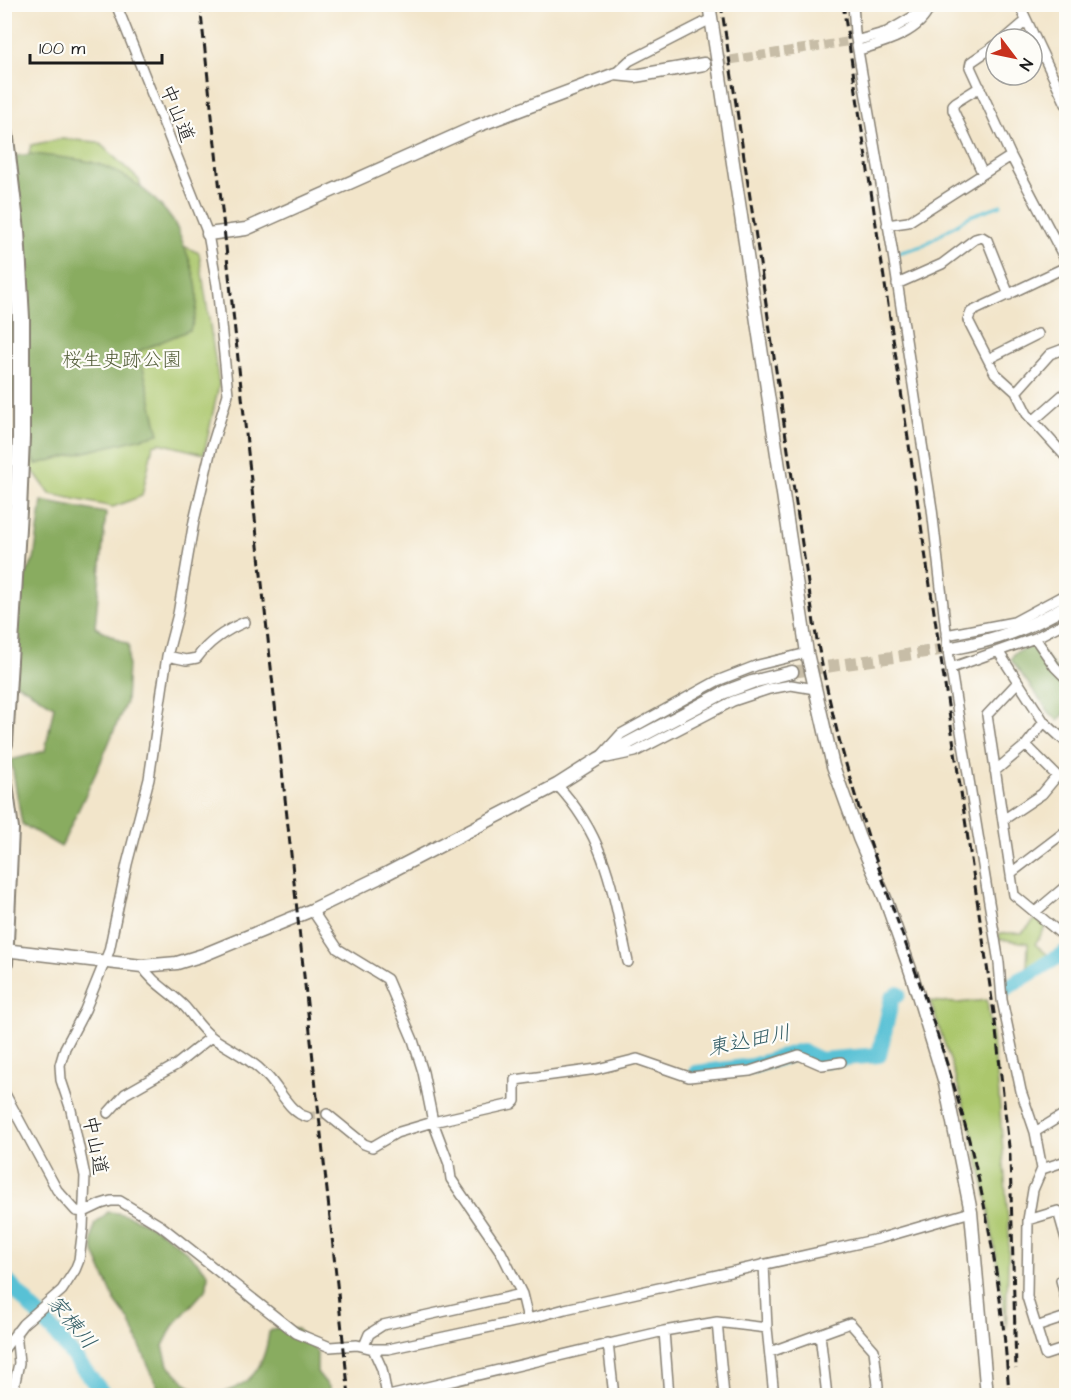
<svg xmlns="http://www.w3.org/2000/svg" width="1071" height="1400" font-family="'Architects Daughter','Klee One',sans-serif">
<rect width="100%" height="100%" fill="#fdfcf7"/>
<filter id="ink" filterUnits="userSpaceOnUse"><feTurbulence type="fractalNoise" baseFrequency=".0167" numOctaves="2"/><feDisplacementMap in="SourceGraphic" scale="12" xChannelSelector="R" yChannelSelector="G"/><feConvolveMatrix kernelMatrix="1 2 1 2 8 2 1 2 1" color-interpolation-filters="sRGB"/></filter>
<filter id="wash" filterUnits="userSpaceOnUse"><feTurbulence type="fractalNoise" baseFrequency=".008" numOctaves="4" result="noise"/><feDisplacementMap in="SourceGraphic" scale="24" xChannelSelector="R" yChannelSelector="G"/><feGaussianBlur stdDeviation="1.35" result="paint"/><feColorMatrix in="noise" values="0 0 0 0 0 0 0 0 0 0 0 0 0 0 0 0 0 1.4 0 .05"/><feComposite in="paint" operator="in"/></filter>
<g filter="url(#wash)">
<rect width="100%" height="100%" fill="#f2e5ca"/>
<path fill="#acc76d" stroke="#647244" stroke-width="1.5" d="M 62,139 L 98,142 L 139,180 L 146,206 L 168,239 L 199,253 L 219,385 L 204,454 L 160,443 L 153,445 L 142,496 L 113,507 L 50,494 L 31,468 L 30,232 L 22,179 L 31,145 Z
M 1036,919 L 1046,927 L 1035,944 L 1049,956 L 1027,969 L 1028,943 L 998,939 L 1000,933 L 1022,933 Z
M 987,1000 L 998,1084 L 1009,1233 L 1006,1329 L 1004,1305 L 985,1189 L 972,1133 L 951,1063 L 930,1001 L 957,1003 Z"/>
<path fill="#89ac60" stroke="#52643e" stroke-width="1.5" d="M 33,154 C 52,157 84,158 101,165 C 130,176 156,196 173,221 C 178,228 181,238 184,246 C 196,275 204,301 190,330 L 139,351 L 159,434 L 36,464 L 5,367 L 5,157 Z
M 42,501 L 106,513 L 95,627 L 129,645 L 126,702 L 100,764 L 61,847 L 22,824 L 11,760 L 45,751 L 54,706 L 8,678 L 25,575 L 34,560 Z
M 1033,645 L 1039,648 L 1066,681 L 1066,712 L 1058,721 L 1049,712 L 1011,660 L 1014,653 Z
M 108,1212 C 142,1213 187,1248 208,1274 L 207,1288 L 173,1326 L 163,1346 L 168,1365 L 190,1387 L 210,1395 L 161,1395 L 129,1320 L 115,1301 L 94,1252 L 92,1241 L 94,1225 Z
M 275,1328 L 297,1329 L 317,1352 L 317,1372 L 330,1388 L 331,1395 L 211,1396 C 250,1387 264,1370 269,1332 Z"/>
<g fill="none" stroke-linecap="round" stroke-linejoin="round">
<path stroke="#59c1d5" stroke-width="3" d="M 898,253 L 922,246 L 970,216 L 1001,205"/>
<path stroke="#59c1d5" stroke-width="16" d="M 1006,988 L 1066,952
M 696,1073 L 752,1066 L 801,1051 L 820,1060 L 879,1055 L 892,998 L 898,994
M 4,1278 L 55,1333 L 105,1396"/>
</g>
</g>
<g filter="url(#ink)">
<g fill="none" stroke-linecap="round" stroke-linejoin="round">
<path stroke="#c7bda7" stroke-width="9" stroke-dasharray="9 4.5" stroke-linecap="butt" d="M 704,64 L 859,40
M 307,1117 L 327,1114"/>
<path stroke="#c7bda7" stroke-width="12" stroke-dasharray="12 6" stroke-linecap="butt" d="M 792,672 L 953,648"/>
<g stroke="#878073" stroke-width="12">
<path id="street" d="M 853,4 L 855,33 L 892,248 L 932,509 L 949,658 L 999,963 L 1002,1000 L 1021,1091 L 1035,1132 L 1042,1169 L 1066,1161
M 1019,4 L 1066,104
M 1005,39 L 1026,21
M 859,40 L 887,32 L 935,4
M 996,45 L 971,62 L 970,67 L 1011,156 L 1066,261
M 859,50 C 882,43 920,33 929,8
M 615,74 L 629,61 L 711,19
M 980,87 L 956,102 L 953,105 L 953,110 L 983,174
M 887,225 L 908,222 L 1011,156
M 897,284 L 942,264 L 975,239 L 982,237 L 987,240 L 1009,295
M 1066,348 L 1050,354 L 1016,392 L 1027,414 L 1066,457
M 988,359 L 1038,334
M 1016,392 L 995,373 L 968,320 L 971,312 L 1066,267
M 1033,421 L 1066,392
M 946,635 L 1014,622 L 1066,594
M 1035,638 L 1055,667 L 1066,678
M 998,651 L 1044,722 L 1066,742
M 167,656 L 186,660 L 197,658 C 209,641 226,630 245,622
M 951,668 L 1035,638 L 1066,622
M 1018,682 L 987,715 L 1014,895 L 1066,938
M 602,755 L 621,734 L 717,681 L 758,665 L 807,653
M 607,758 L 635,752 L 733,701 L 769,689 L 791,685 L 815,689
M 995,771 L 1026,745 L 1044,722
M 557,785 C 607,838 613,894 628,962
M 1003,820 L 1042,794 L 1057,776 L 1026,745
M 1011,873 L 1066,831
M 312,910 L 338,949 L 387,979 L 413,1040 L 423,1072 L 433,1122 L 449,1164 L 451,1179 L 501,1252 L 522,1294 L 528,1319
M 1035,912 L 1066,886
M 142,966 C 153,984 171,992 185,1007 C 194,1017 201,1030 213,1038 C 231,1050 251,1059 266,1075 C 279,1087 289,1113 307,1117
M 4,1092 L 57,1190 L 76,1211 L 84,1212 L 101,1204 L 111,1201 L 120,1201 L 161,1226 L 296,1333 L 330,1347 L 357,1345 L 373,1349 L 388,1349 L 528,1319 L 565,1309 L 878,1239 L 971,1212
M 108,1113 L 125,1094 L 176,1065 L 211,1037
M 327,1114 L 364,1144 L 372,1147 L 396,1133 L 433,1122 L 512,1104 L 515,1101 L 515,1080 L 597,1069 L 637,1059 L 689,1077 L 750,1071 L 799,1055 L 822,1065 L 841,1062
M 1035,1132 L 1066,1113
M 1042,1169 L 1033,1190 L 1028,1220 L 1027,1297 L 1045,1355 L 1066,1348
M 1028,1220 L 1058,1211 L 1066,1239
M 764,1264 L 767,1328 L 774,1396
M 1066,1274 L 1061,1280 L 1066,1300
M 717,1322 L 724,1396
M 1036,1327 L 1066,1317
M 664,1331 L 669,1396
M 820,1334 L 827,1396
M 608,1343 L 614,1396
M 364,1346 L 369,1334 L 383,1325 L 522,1294
M 4,1349 L 23,1324 L 62,1290 L 75,1270 L 79,1260 L 83,1228 L 85,1176 L 71,1110 L 61,1080 L 60,1065 L 65,1048 L 85,1010 L 109,951 L 127,864 L 149,779 L 167,656 L 178,614 L 194,521 L 211,449 L 228,394 L 217,285 L 208,234 L 116,4
M 373,1349 L 382,1369 L 387,1396
M 770,1352 L 850,1323 L 874,1350 L 878,1386 L 872,1396
M 12,1396 L 19,1363 L 16,1332
M 389,1396 L 664,1331 L 717,1322 L 767,1328"/>
</g>
<g stroke="#878073" stroke-width="15">
<path id="secondary" d="M 709,4 L 807,653 L 833,766 L 859,838 L 885,898 L 911,972 L 945,1083 L 971,1212 L 987,1396
M 208,234 L 246,229 L 477,126 L 615,74 L 635,76 L 704,64
M 953,648 C 996,640 1028,629 1066,606
M 4,950 L 142,966 L 177,963 L 203,955 L 312,910 L 378,878 L 557,785 L 598,759 L 725,692 L 752,682 L 792,672"/>
</g>
<g stroke="#878073" stroke-width="20">
<path id="highway" d="M 4,130 L 16,231 L 21,318 L 21,437 L 18,511 L 4,744
M 4,784 L 10,829 L 4,964"/>
</g>
<use href="#street" stroke="#fff" stroke-width="9"/>
<use href="#secondary" stroke="#fff" stroke-width="12"/>
<use href="#highway" stroke="#fff" stroke-width="16"/>
<path stroke="#1c1c1c" stroke-width="3" stroke-dasharray="9 4.5" stroke-linecap="butt" d="M 200,4 L 349,1396
M 721,4 L 815,630 C 824,675 833,720 846,764 C 876,872 920,975 953,1083 C 984,1185 1003,1289 1009,1396
M 843,4 L 994,1013 L 1010,1156 L 1016,1369"/>
</g>
</g>
<g text-anchor="middle" stroke-width="4.5" stroke-linejoin="round" paint-order="stroke">
<g font-size="20" fill="#1c1c1c" stroke="#fdfcf7">
<text transform="translate(178 113) rotate(68)" y="7">中山道</text>
<text transform="translate(96 1145) rotate(79)" y="7">中山道</text>
</g>
<g font-size="20" fill="#56603c" stroke="#fdfcf7">
<text x="122" y="366">桜生史跡公園</text>
</g>
<g font-size="21" font-style="italic" fill="#345e66" stroke="#fdfcf7">
<text transform="translate(749 1040) rotate(-11)" y="7">東込田川</text>
<text transform="translate(72 1322) rotate(50)" y="7">家棟川</text>
</g>
</g>
<rect width="1071" height="1400" fill="none" stroke="#fdfcf7" stroke-width="24"/>
<g transform="translate(1014 57) rotate(122)"><circle r="28" fill="#fdfcf7" stroke="#a3a29f" stroke-width="1.5"/>
<path d="M0-4.5L10 22L0 15L-10 22Z" fill="#c8321e"/>
<text y="-9" font-size="16" font-weight="bold" text-anchor="middle" fill="#1c1c1c">N</text>
</g>
<path d="M30 54v9h132v-9" fill="none" stroke="#1c1c1c" stroke-width="3"/>
<text x="39" y="54" font-size="18" fill="#1c1c1c" stroke="#fdfcf7" stroke-width="4.5" paint-order="stroke">100 m</text>
</svg>
